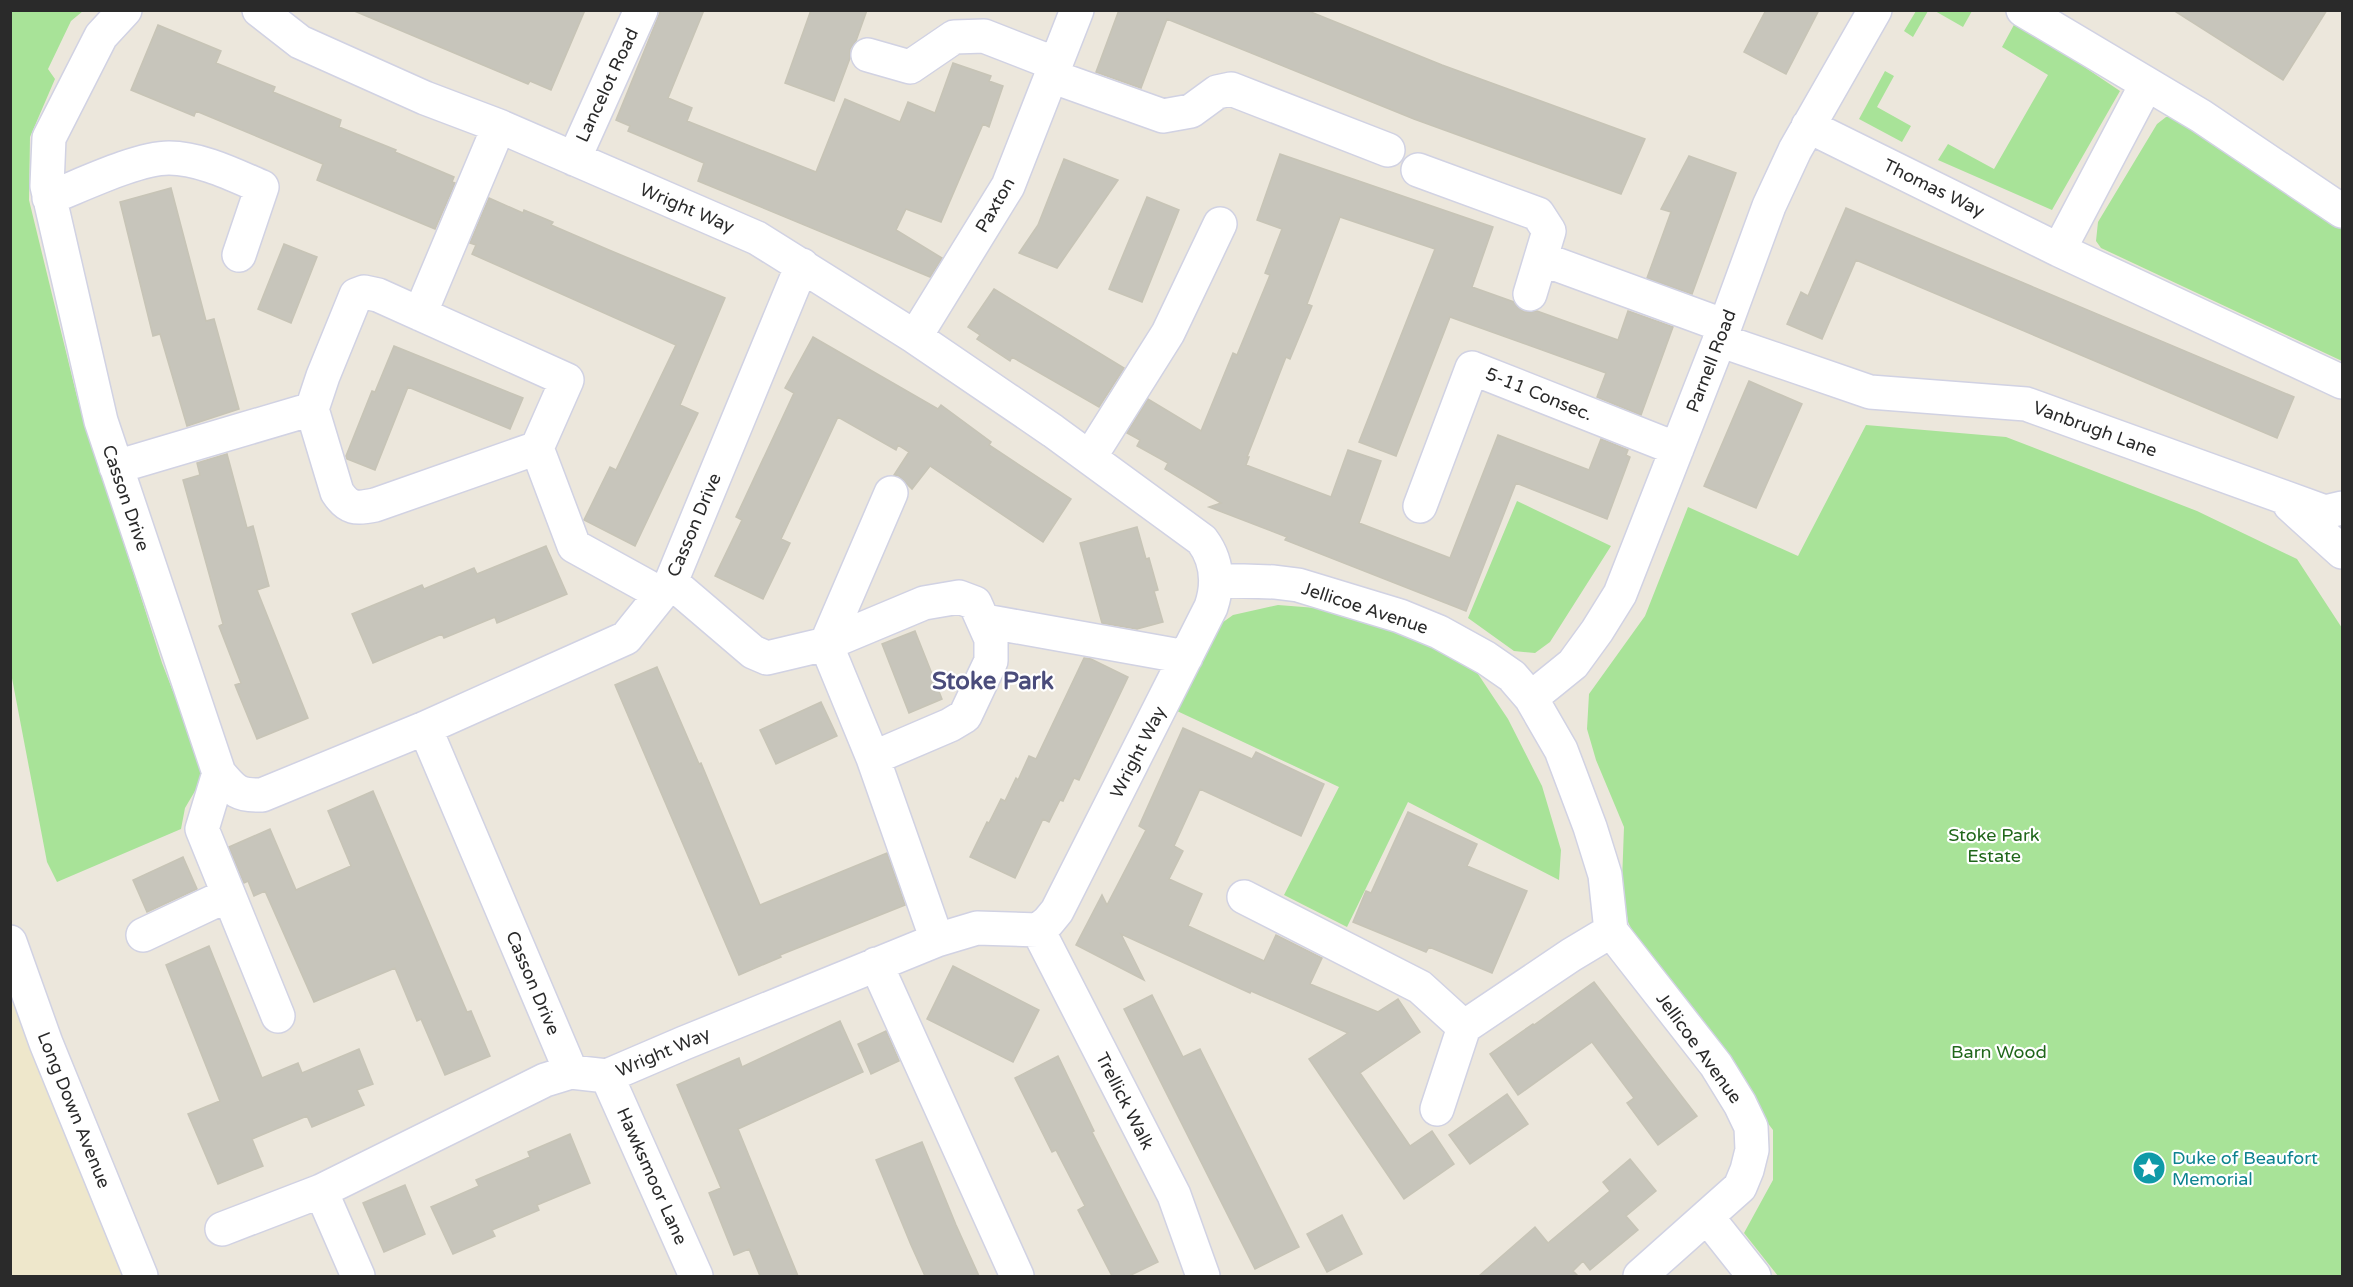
<svg xmlns="http://www.w3.org/2000/svg" width="2353" height="1287" font-family="'Varela Round',sans-serif">
<rect width="100%" height="100%" fill="#ece7dc"/>
<path fill="#eee7cb" d="M 10,942 L 141,1276 L 11,1276 Z"/>
<path fill="#a8e398" d="M 10,11 L 83,11 L 71,21 L 48,69 L 55,79 L 30,137 L 29,200 L 77,397 L 162,663 L 205,774 L 185,808 L 181,829 L 57,882 L 47,862 L 11,673 Z
M 1916,11 L 1928,11 L 1913,37 L 1904,31 Z
M 1935,11 L 1972,10 L 1972,11 L 1963,27 Z
M 2016,21 L 2120,91 L 2052,210 L 1938,160 L 1948,144 L 1994,169 L 2048,75 L 2002,47 Z
M 1885,71 L 1894,76 L 1877,107 L 1911,126 L 1902,142 L 1859,119 Z
M 2166,117 L 2175,117 L 2342,226 L 2342,361 L 2101,248 L 2096,241 L 2098,222 L 2157,124 Z
M 1866,425 L 2006,437 L 2197,511 L 2297,559 L 2342,628 L 2342,1276 L 1778,1276 L 1744,1233 L 1773,1180 L 1773,1130 L 1650,967 L 1628,922 L 1622,882 L 1624,827 L 1596,760 L 1587,729 L 1589,694 L 1645,616 L 1688,507 L 1798,556 Z
M 1517,501 L 1611,546 L 1550,642 L 1535,653 L 1514,651 L 1468,618 Z
M 1278,605 L 1329,609 L 1421,636 L 1476,671 L 1508,719 L 1542,786 L 1561,850 L 1559,880 L 1408,802 L 1347,927 L 1284,895 L 1339,787 L 1177,711 L 1219,625 L 1233,615 Z"/>
<path fill="#c7c5bb" stroke="#c7c4b6" stroke-width="1.5" d="M 352,10 L 585,10 L 551,90 L 530,81 L 528,84 Z
M 661,10 L 704,10 L 668,98 L 692,108 L 687,121 L 816,172 L 845,99 L 900,122 L 908,102 L 935,113 L 953,63 L 991,76 L 989,81 L 1003,86 L 989,127 L 983,124 L 941,222 L 906,209 L 896,230 L 942,258 L 930,277 L 698,181 L 704,163 L 628,131 L 630,126 L 616,120 Z
M 811,10 L 867,10 L 856,41 L 850,49 L 850,58 L 834,101 L 785,83 Z
M 1119,10 L 1306,10 L 1442,65 L 1645,139 L 1621,194 L 1414,119 L 1167,19 L 1141,88 L 1096,72 Z
M 1766,10 L 1819,10 L 1786,74 L 1744,52 Z
M 2173,10 L 2327,10 L 2283,80 Z
M 158,25 L 221,51 L 216,63 L 275,87 L 273,92 L 341,120 L 339,127 L 396,150 L 395,152 L 454,177 L 452,182 L 455,183 L 435,229 L 317,180 L 323,164 L 196,111 L 194,116 L 131,90 Z
M 1280,154 L 1493,227 L 1472,287 L 1514,302 L 1524,312 L 1537,311 L 1618,340 L 1628,311 L 1673,327 L 1641,415 L 1597,397 L 1606,373 L 1450,317 L 1396,456 L 1359,442 L 1435,249 L 1340,217 L 1307,304 L 1312,306 L 1290,359 L 1286,357 L 1247,457 L 1249,457 L 1246,465 L 1331,497 L 1348,450 L 1381,461 L 1359,523 L 1450,558 L 1498,435 L 1589,470 L 1601,439 L 1628,450 L 1626,455 L 1630,457 L 1607,519 L 1516,483 L 1466,611 L 1285,540 L 1287,537 L 1209,507 L 1221,503 L 1165,469 L 1168,463 L 1137,446 L 1140,440 L 1127,433 L 1148,399 L 1201,431 L 1233,353 L 1237,355 L 1270,275 L 1265,273 L 1282,229 L 1257,220 Z
M 1689,156 L 1736,173 L 1692,294 L 1647,278 L 1671,212 L 1661,209 Z
M 1064,159 L 1118,180 L 1057,268 L 1019,253 L 1038,225 Z
M 171,188 L 206,321 L 214,319 L 239,409 L 187,426 L 160,334 L 153,336 L 120,202 Z
M 1147,197 L 1179,210 L 1142,302 L 1109,289 Z
M 489,198 L 523,213 L 524,210 L 553,222 L 551,225 L 609,250 L 725,298 L 680,405 L 698,413 L 635,546 L 584,520 L 610,467 L 616,470 L 676,345 L 472,254 L 476,245 L 470,243 Z
M 1846,208 L 2294,397 L 2277,438 L 1856,260 L 1822,339 L 1787,324 L 1801,292 L 1808,296 Z
M 284,244 L 317,257 L 291,323 L 258,309 Z
M 994,289 L 1124,368 L 1099,407 L 1012,357 L 1010,361 L 977,339 L 980,335 L 968,327 Z
M 813,337 L 938,409 L 941,405 L 991,442 L 989,445 L 1071,499 L 1043,542 L 930,466 L 912,489 L 899,476 L 894,475 L 909,452 L 898,445 L 896,450 L 838,417 L 781,539 L 790,543 L 763,599 L 715,576 L 742,520 L 736,517 L 794,393 L 785,388 Z
M 394,346 L 523,398 L 510,429 L 408,387 L 375,470 L 347,459 L 346,456 L 372,391 L 375,392 Z
M 1749,381 L 1802,404 L 1756,508 L 1704,486 Z
M 227,454 L 247,528 L 253,526 L 269,586 L 257,590 L 308,718 L 257,739 L 235,685 L 241,683 L 219,626 L 223,624 L 183,480 L 200,475 L 197,463 Z
M 1137,527 L 1146,559 L 1149,558 L 1158,590 L 1154,591 L 1163,622 L 1137,629 L 1102,623 L 1080,543 Z
M 546,546 L 567,594 L 497,623 L 495,617 L 444,638 L 442,634 L 373,663 L 352,614 L 422,585 L 424,589 L 474,568 L 477,574 Z
M 915,631 L 942,699 L 909,713 L 882,644 Z
M 1084,658 L 1091,659 L 1128,677 L 1079,780 L 1074,778 L 1063,801 L 1060,800 L 1049,822 L 1043,819 L 1015,878 L 970,857 L 987,822 L 989,823 L 1001,799 L 1005,801 L 1016,778 L 1018,780 L 1029,756 L 1036,759 Z
M 657,667 L 699,764 L 701,763 L 760,905 L 887,853 L 905,905 L 780,955 L 781,957 L 739,975 L 615,685 Z
M 821,702 L 837,736 L 776,764 L 760,730 Z
M 1183,728 L 1252,759 L 1256,752 L 1324,784 L 1301,836 L 1200,789 L 1174,846 L 1183,851 L 1169,879 L 1202,894 L 1188,926 L 1264,961 L 1276,935 L 1322,958 L 1310,984 L 1378,1012 L 1398,999 L 1420,1032 L 1360,1073 L 1410,1146 L 1432,1131 L 1454,1164 L 1404,1199 L 1309,1059 L 1348,1033 L 1251,991 L 1250,993 L 1121,934 L 1144,980 L 1076,945 L 1102,895 L 1107,905 L 1146,830 L 1139,826 Z
M 373,791 L 467,1012 L 471,1011 L 490,1056 L 445,1075 L 421,1019 L 417,1021 L 395,968 L 314,1002 L 265,891 L 254,896 L 248,881 L 244,883 L 229,847 L 270,829 L 296,890 L 351,866 L 328,811 Z
M 1408,812 L 1477,844 L 1467,866 L 1527,891 L 1492,973 L 1429,947 L 1426,952 L 1353,922 L 1366,891 L 1371,893 Z
M 183,857 L 197,889 L 147,912 L 133,880 Z
M 209,946 L 262,1078 L 298,1063 L 302,1073 L 359,1049 L 373,1084 L 357,1090 L 364,1105 L 312,1127 L 307,1116 L 252,1139 L 263,1166 L 218,1184 L 188,1114 L 220,1101 L 166,965 Z
M 953,966 L 1039,1010 L 1013,1062 L 927,1019 Z
M 1594,982 L 1697,1116 L 1658,1145 L 1627,1103 L 1634,1098 L 1592,1042 L 1518,1095 L 1490,1054 L 1533,1024 L 1534,1025 Z
M 1152,995 L 1183,1057 L 1200,1049 L 1299,1247 L 1255,1269 L 1124,1009 Z
M 840,1021 L 863,1072 L 738,1129 L 798,1276 L 760,1276 L 749,1249 L 734,1255 L 709,1193 L 721,1188 L 677,1085 L 739,1058 L 742,1067 Z
M 886,1031 L 899,1061 L 871,1074 L 858,1044 Z
M 1058,1056 L 1094,1131 L 1092,1132 L 1158,1262 L 1129,1276 L 1112,1276 L 1078,1210 L 1085,1206 L 1056,1150 L 1052,1152 L 1015,1078 Z
M 1507,1094 L 1528,1124 L 1470,1164 L 1449,1135 Z
M 570,1134 L 590,1183 L 537,1205 L 539,1210 L 492,1230 L 495,1236 L 453,1254 L 431,1207 L 479,1186 L 476,1180 L 530,1157 L 528,1152 Z
M 922,1142 L 956,1225 L 979,1276 L 925,1276 L 911,1245 L 876,1160 Z
M 1630,1159 L 1656,1191 L 1626,1216 L 1638,1230 L 1590,1270 L 1583,1261 L 1573,1271 L 1578,1276 L 1479,1276 L 1535,1227 L 1548,1243 L 1610,1191 L 1603,1182 Z
M 405,1185 L 425,1234 L 384,1252 L 363,1203 Z
M 1342,1215 L 1362,1254 L 1327,1272 L 1307,1234 Z"/>
<g fill="none" stroke-linecap="round" stroke-linejoin="round">
<g stroke="#d1d2e3" stroke-width="36">
<path id="minor" d="M 125,10 L 101,36 L 49,138 L 47,186 L 101,421 L 219,773 C 234,791 238,796 262,795 L 425,728 L 626,638 L 671,582 L 802,265
M 2023,10 L 2201,116 L 2342,211
M 868,55 L 910,67 L 954,37 L 984,36 L 1056,64
M 1051,76 L 1163,116 L 1191,111 L 1217,92 L 1231,89 L 1388,150
M 1808,126 L 2059,250 L 2342,382
M 574,159 L 641,10
M 1418,170 L 1538,214 L 1549,231 L 1530,294
M 49,198 C 80,186 137,158 169,158 C 200,158 234,175 262,187 L 239,255
M 2059,250 L 2146,85
M 1542,259 L 1725,326
M 420,314 L 499,126
M 915,337 L 1008,186 L 1077,10
M 1719,340 L 1870,392 L 2026,404 L 2325,512 L 2342,508
M 537,448 L 375,505 C 356,509 348,509 337,492 L 312,409 L 323,376 L 356,295 L 364,292 L 378,295 L 567,380 L 537,448 L 574,546 L 661,594
M 1090,457 L 1168,333 L 1220,224
M 116,467 L 312,409
M 891,493 L 826,644 L 873,758 L 937,940
M 2290,505 L 2342,552
M 1420,506 L 1472,368 L 1677,449
M 1216,580 L 1274,582 L 1298,585 L 1400,616 L 1439,632 L 1486,658 L 1512,676 L 1531,698 L 1561,750 L 1590,827 L 1605,875 L 1611,931 L 1716,1065 L 1740,1104 L 1751,1127 L 1752,1150 L 1747,1170 L 1740,1187 L 1640,1276
M 671,582 L 753,652 L 767,658 L 826,644 L 924,603 L 959,597 L 975,603 L 991,639 L 991,661 L 965,716 L 950,725 L 873,758
M 985,621 L 1186,657
M 1531,698 L 1573,664 L 1597,631 L 1620,594 L 1725,326 L 1769,206 L 1795,150 L 1875,10
M 425,728 L 571,1072
M 219,773 L 202,829 L 278,1016
M 1244,897 L 1420,987 L 1464,1027
M 1038,930 L 1174,1195 L 1203,1276
M 143,935 L 228,895
M 10,942 L 46,1043 L 141,1276
M 876,964 L 1017,1276
M 607,1076 L 696,1276
M 1437,1109 L 1464,1027 L 1571,955 L 1611,931
M 321,1191 L 358,1276
M 1708,1218 L 1754,1276
M 222,1229 L 321,1191 L 545,1080 L 571,1072 L 607,1076 L 684,1043 L 937,940 L 977,928 L 1038,930 L 1048,922 L 1057,911 L 1211,607 C 1219,583 1217,560 1202,540 L 1053,431 L 915,337 L 757,238 L 499,126 L 425,98 L 300,42 L 259,10"/>
</g>
<use href="#minor" stroke="#fff" stroke-width="33"/>
</g>
<defs>
<g id="sight-disc" transform="scale(1.725)"><circle r="9.5" fill="#0f9aa8" stroke="#fff"/><path d="M0-6L1.8-2.2L6-1.7L2.9 1.2L3.7 5.4L0 3.3L-3.7 5.4L-2.9 1.2L-6-1.7L-1.8-2.2Z" fill="#fff"/></g>
</defs>
<g fill-rule="evenodd">
<use href="#sight-disc" x="2149" y="1168"/>
</g>
<g text-anchor="middle" stroke-width="4.5" stroke-linejoin="round" paint-order="stroke">
<g font-size="18" fill="#2a2a2a" stroke="#fff">
<text transform="translate(607 85) rotate(-65)" y="6">Lancelot Road</text>
<text transform="translate(1934 188) rotate(26)" y="6">Thomas Way</text>
<text transform="translate(995 205) rotate(-60)" y="6">Paxton</text>
<text transform="translate(687 208) rotate(23)" y="6">Wright Way</text>
<text transform="translate(1711 361) rotate(-69)" y="6">Parnell Road</text>
<text transform="translate(1539 394) rotate(22)" y="6">5-11 Consec.</text>
<text transform="translate(2095 429) rotate(20)" y="6">Vanbrugh Lane</text>
<text transform="translate(126 498) rotate(71)" y="6">Casson Drive</text>
<text transform="translate(694 525) rotate(-67)" y="6">Casson Drive</text>
<text transform="translate(1365 608) rotate(18)" y="6">Jellicoe Avenue</text>
<text transform="translate(1138 752) rotate(-63)" y="6">Wright Way</text>
<text transform="translate(533 983) rotate(67)" y="6">Casson Drive</text>
<text transform="translate(1699 1048) rotate(54)" y="6">Jellicoe Avenue</text>
<text transform="translate(663 1052) rotate(-23)" y="6">Wright Way</text>
<text transform="translate(1125 1101) rotate(63)" y="6">Trellick Walk</text>
<text transform="translate(74 1110) rotate(68)" y="6">Long Down Avenue</text>
<text transform="translate(652 1176) rotate(66)" y="6">Hawksmoor Lane</text>
</g>
<g font-size="18" fill="#20671a" stroke="#fff">
<text x="1994" y="841">Stoke Park<tspan x="1994" dy="21">Estate</tspan></text>
<text x="1999" y="1058">Barn Wood</text>
</g>
<g font-size="18" fill="#0d838f" stroke="#fff" text-anchor="start">
<text x="2172" y="1164">Duke of Beaufort<tspan x="2172" dy="21">Memorial</tspan></text>
</g>
<g font-size="24" font-weight="bold" fill="#4a4c7b" stroke="#fff">
<text x="993" y="689">Stoke Park</text>
</g>
</g>
<rect width="2353" height="1287" fill="none" stroke="#2a2a2a" stroke-width="24"/>
</svg>
